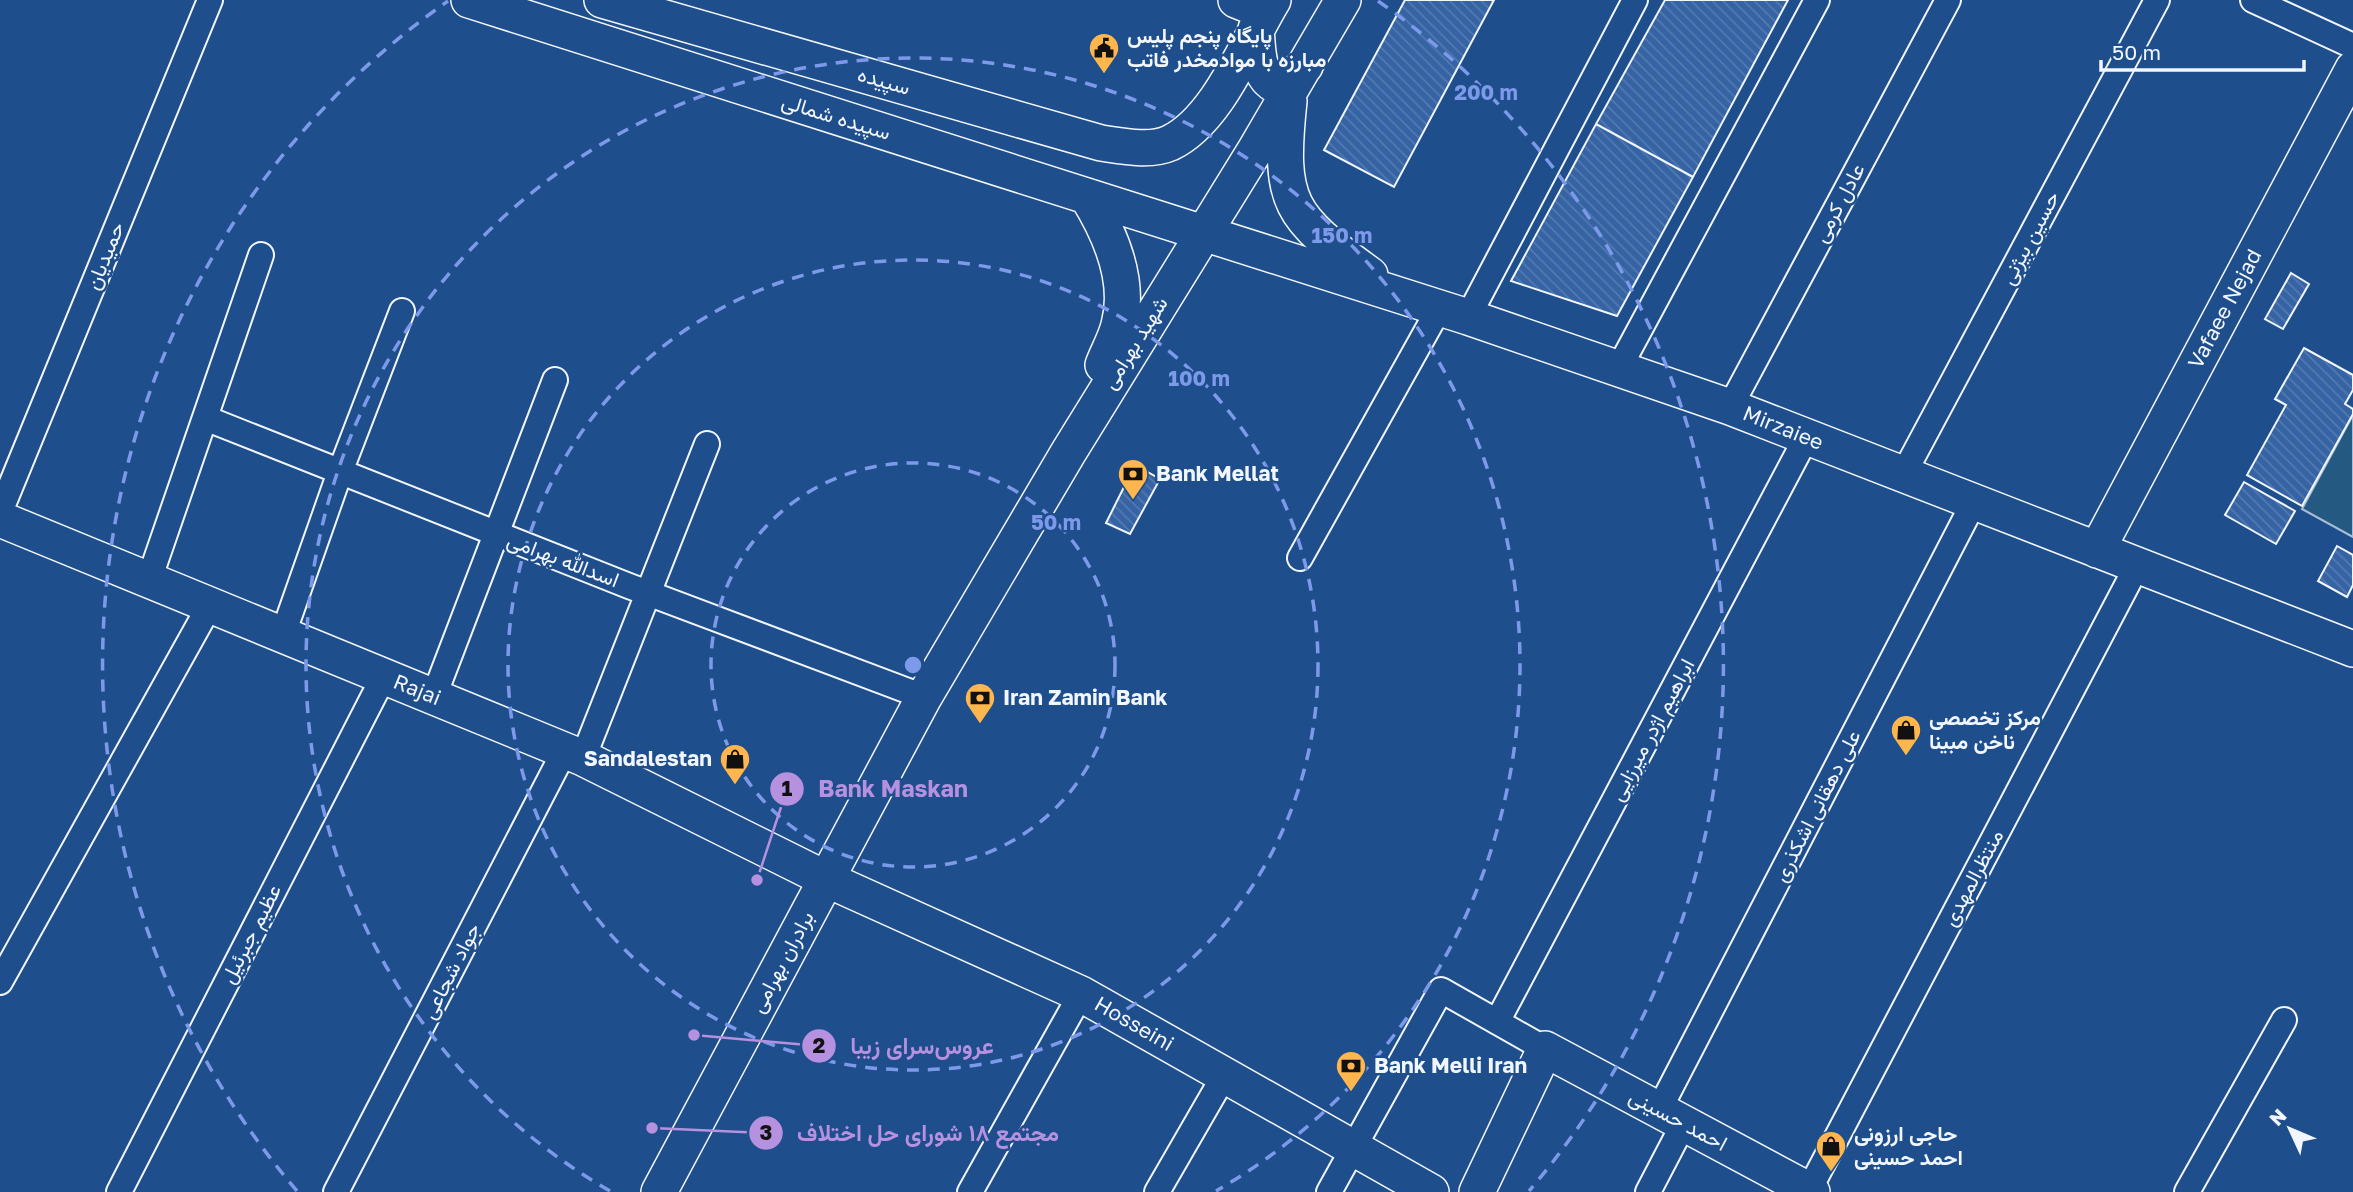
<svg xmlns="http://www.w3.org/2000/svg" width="2353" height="1192" font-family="'Golos Text',Vazirmatn,sans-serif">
<defs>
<pattern id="building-back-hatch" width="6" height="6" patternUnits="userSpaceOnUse" patternTransform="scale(1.75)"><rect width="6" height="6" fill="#3563a3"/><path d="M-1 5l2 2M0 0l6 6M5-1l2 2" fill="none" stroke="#537ab1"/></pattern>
</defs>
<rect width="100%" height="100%" fill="#1f4e8c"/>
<path fill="#245a82" stroke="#a8bbd7" stroke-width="2" d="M 2353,415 L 2353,537 L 2302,509 Z"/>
<path fill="url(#building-back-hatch)" stroke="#f2f6ff" stroke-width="2" d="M 1405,0 L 1494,0 L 1394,187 L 1324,150 Z
M 1665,0 L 1788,0 L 1693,177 L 1596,124 Z
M 1596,124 L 1693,177 L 1617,316 L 1511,281 Z
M 2291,273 L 2309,284 L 2283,329 L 2265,319 Z
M 2304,348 L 2353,375 L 2353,390 L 2345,404 L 2353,409 L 2353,414 L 2302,506 L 2247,475 L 2286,405 L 2275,399 Z
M 1135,465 L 1160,479 L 1130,534 L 1106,523 Z
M 2244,482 L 2295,511 L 2276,544 L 2225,515 Z
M 2337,546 L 2353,555 L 2353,585 L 2347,597 L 2318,581 Z"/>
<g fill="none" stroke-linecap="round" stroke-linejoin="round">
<g stroke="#f2f6ff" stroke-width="28">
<path id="street" d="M 2253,0 L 2353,46
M 1468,317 L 1635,0
M 1619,368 L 1817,0
M 1730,407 L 1948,0
M 205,418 L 629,586 L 924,697
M 1903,475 L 2157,0
M 0,512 L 210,0
M 1300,558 L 1440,307
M 149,580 L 261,255
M 283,634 L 340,472 L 402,311
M 434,696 L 555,380
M 583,758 L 707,444
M 0,982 L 210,605
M 1497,1022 L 1806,438
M 1659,1110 L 1974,502
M 119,1192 L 384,676
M 336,1192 L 565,750
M 970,1192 L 1081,994
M 1157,1192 L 1224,1076
M 1329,1192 L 1441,990 L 1545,1049
M 1648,1192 L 1684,1123
M 1808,1192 L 2137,566
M 2187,1192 L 2284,1020"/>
</g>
<g stroke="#f2f6ff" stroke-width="38">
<path id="secondary" d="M 469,0 L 1468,317 L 1730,407 L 2353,649
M 602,0 L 1101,143 C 1122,146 1150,152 1170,143 C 1218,120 1246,44 1273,0
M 1236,0 L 1266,12
M 1256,29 C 1258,48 1256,76 1277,86 L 1284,83 L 1305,66
M 1289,101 C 1278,204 1289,216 1370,275
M 1087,196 C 1110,233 1131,280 1119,325 C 1116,338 1108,352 1103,365
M 0,519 L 583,758 L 826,879 L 1081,994 L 1431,1192
M 2097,550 L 2353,69
M 659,1192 L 924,697 L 1068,453 L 1254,152 L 1343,0
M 1477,1192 L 1545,1049 L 1812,1192"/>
</g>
<use href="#street" stroke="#1f4e8c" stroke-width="24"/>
<use href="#secondary" stroke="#1f4e8c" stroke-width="35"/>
</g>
<g fill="none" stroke="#7d9aea" stroke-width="3.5" stroke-dasharray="12 9">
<circle cx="913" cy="665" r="202"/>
<circle cx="913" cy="665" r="405"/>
<path d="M610 1191A607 607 0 1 1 1216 1191"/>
<path d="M297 1191A810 810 0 0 1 448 1M1378 1A810 810 0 0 1 1529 1191"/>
</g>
<defs>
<g id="civic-pin" transform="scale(1.575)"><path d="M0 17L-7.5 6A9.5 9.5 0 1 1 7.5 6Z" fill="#ffb74d" stroke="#1f4e8c"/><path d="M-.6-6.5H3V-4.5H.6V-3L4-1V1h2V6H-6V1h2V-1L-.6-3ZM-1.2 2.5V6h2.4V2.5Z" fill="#111"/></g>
<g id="bank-pin" transform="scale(1.575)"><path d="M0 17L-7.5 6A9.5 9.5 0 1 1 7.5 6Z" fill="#ffb74d" stroke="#1f4e8c"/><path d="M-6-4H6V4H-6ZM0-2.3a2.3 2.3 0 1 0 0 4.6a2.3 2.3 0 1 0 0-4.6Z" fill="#111"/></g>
<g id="shop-pin" transform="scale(1.575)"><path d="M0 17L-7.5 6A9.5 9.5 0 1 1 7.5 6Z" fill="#ffb74d" stroke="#1f4e8c"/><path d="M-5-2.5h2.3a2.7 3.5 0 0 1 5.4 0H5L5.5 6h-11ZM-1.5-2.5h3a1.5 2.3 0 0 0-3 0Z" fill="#111"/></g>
</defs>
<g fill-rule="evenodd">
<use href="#civic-pin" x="1104" y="48"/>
<use href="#bank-pin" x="1133" y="474"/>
<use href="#bank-pin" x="980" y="698"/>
<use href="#shop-pin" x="1906" y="730"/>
<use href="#shop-pin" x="735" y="759"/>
<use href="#bank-pin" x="1351" y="1066"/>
<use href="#shop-pin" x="1831" y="1146"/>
</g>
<g text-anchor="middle" stroke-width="5" stroke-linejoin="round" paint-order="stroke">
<g font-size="21" font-weight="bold" fill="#f2f6ff" stroke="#1f4e8c" text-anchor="start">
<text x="1127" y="43">پایگاه پنجم پلیس<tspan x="1127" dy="24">مبارزه با موادمخدر فاتب</tspan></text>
<text x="1156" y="481">Bank Mellat</text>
<text x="1003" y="705">Iran Zamin Bank</text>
<text x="1929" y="725">مرکز تخصصی<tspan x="1929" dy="24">ناخن مبینا</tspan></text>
<text x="712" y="766" text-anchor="end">Sandalestan</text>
<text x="1374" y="1073">Bank Melli Iran</text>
<text x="1854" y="1141">حاجی ارزونی<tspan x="1854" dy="24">احمد حسینی</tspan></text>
</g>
<g font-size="21" fill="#f2f6ff" stroke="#1f4e8c">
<text transform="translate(884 81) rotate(16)" y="7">سپیده</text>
<text transform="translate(836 117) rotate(17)" y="7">سپیده شمالی</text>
<text transform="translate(1839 203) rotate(-62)" y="7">عادل کرمی</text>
<text transform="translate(2030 238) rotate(-62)" y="7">حسین بیژنی</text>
<text transform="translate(105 256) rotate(-68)" y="7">حمیدیان</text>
<text transform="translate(2225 309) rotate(-62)" y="7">Vafaee Nejad</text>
<text transform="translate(1135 343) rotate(-58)" y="7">شهید بهرامی</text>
<text transform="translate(1783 428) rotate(22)" y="7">Mirzaiee</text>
<text transform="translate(563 560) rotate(21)" y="7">اسدالله بهرامی</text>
<text transform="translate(417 690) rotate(22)" y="7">Rajai</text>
<text transform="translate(1652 730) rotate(-62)" y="7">ابراهیم اژدر میرزایی</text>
<text transform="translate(1817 806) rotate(-63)" y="7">علی دهقانی اشکذری</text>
<text transform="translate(1973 878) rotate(-62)" y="7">منتظرالمهدی</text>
<text transform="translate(251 934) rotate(-63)" y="7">عظیم جبرئیل</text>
<text transform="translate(782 962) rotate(-62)" y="7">برادران بهرامی</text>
<text transform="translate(451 971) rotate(-63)" y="7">جواد شجاعی</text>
<text transform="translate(1134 1024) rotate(30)" y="7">Hosseini</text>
<text transform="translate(1678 1120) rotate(28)" y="7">احمد حسینی</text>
</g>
</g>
<circle cx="913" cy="665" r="10" fill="#7d9aea" stroke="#1f4e8c" stroke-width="3.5"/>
<g font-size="21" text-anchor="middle" font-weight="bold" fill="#7d9aea" stroke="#1f4e8c" stroke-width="5" stroke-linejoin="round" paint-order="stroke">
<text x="1486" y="100">200 m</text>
<text x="1342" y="243">150 m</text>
<text x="1199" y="386">100 m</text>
<text x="1056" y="530">50 m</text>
</g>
<path fill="none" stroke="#b691df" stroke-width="2.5" d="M757 880L787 789M694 1035L819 1046M652 1128L766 1133"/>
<g fill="#b691df" stroke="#1f4e8c" stroke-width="2.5">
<circle cx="757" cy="880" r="7"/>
<circle cx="694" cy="1035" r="7"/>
<circle cx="652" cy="1128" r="7"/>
<circle cx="787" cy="789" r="18"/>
<circle cx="819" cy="1046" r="18"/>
<circle cx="766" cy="1133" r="18"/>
</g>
<g font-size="21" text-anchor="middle" font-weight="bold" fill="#111">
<text x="787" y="796">1</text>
<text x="819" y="1053">2</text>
<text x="766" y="1140">3</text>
</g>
<g font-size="23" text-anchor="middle" font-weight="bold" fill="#b691df" stroke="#1f4e8c" stroke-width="5" stroke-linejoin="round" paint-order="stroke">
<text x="893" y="797">Bank Maskan</text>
<text x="922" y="1054">عروس‌سرای زیبا</text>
<text x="928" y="1141">مجتمع ۱۸ شورای حل اختلاف</text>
</g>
<g transform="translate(2290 1129) rotate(314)" stroke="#1f4e8c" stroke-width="5" paint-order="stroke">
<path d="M0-5L12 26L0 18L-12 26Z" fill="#f2f6ff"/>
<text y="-10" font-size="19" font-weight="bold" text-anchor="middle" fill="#f2f6ff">N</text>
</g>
<path d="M2101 60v10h203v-10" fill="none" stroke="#f2f6ff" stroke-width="3.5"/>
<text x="2112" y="60" font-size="21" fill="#f2f6ff" stroke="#1f4e8c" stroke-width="5" paint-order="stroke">50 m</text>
</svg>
